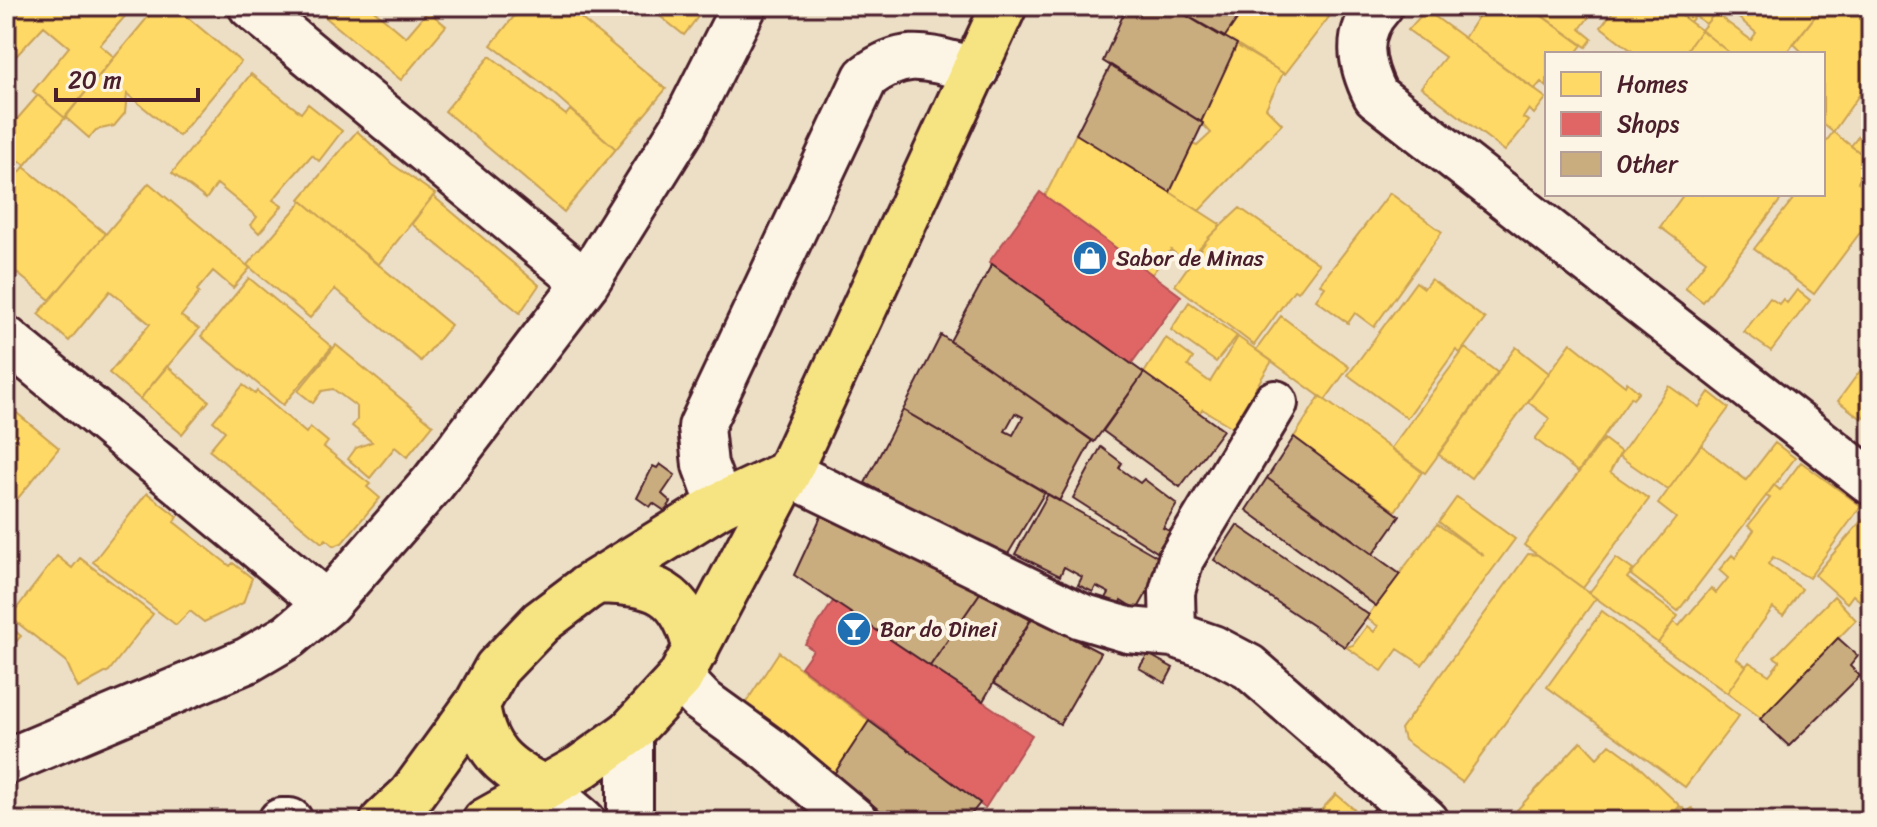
<svg xmlns="http://www.w3.org/2000/svg" width="1877" height="827" font-family="Sriracha,sans-serif">
<rect width="100%" height="100%" fill="#eddfc6"/>
<filter id="ink" filterUnits="userSpaceOnUse"><feTurbulence type="fractalNoise" baseFrequency=".0125" numOctaves="2"/><feDisplacementMap in="SourceGraphic" scale="16" xChannelSelector="R" yChannelSelector="G"/><feConvolveMatrix kernelMatrix="1 2 1 2 8 2 1 2 1" color-interpolation-filters="sRGB"/></filter>
<g filter="url(#ink)">
<path fill="#ffd966" stroke="#c9a154" stroke-width="2" d="M 6,6 L 12,6 L 10,9 L 14,12 L 6,23 Z
M 19,6 L 134,6 L 100,45 L 114,57 L 65,118 L 33,91 L 69,47 L 44,26 L 6,67 L 6,23 Z
M 157,6 L 174,6 L 241,62 L 179,136 L 127,94 L 125,113 L 114,126 L 96,130 L 89,138 L 65,117 Z
M 312,6 L 369,6 L 406,37 L 428,11 L 446,26 L 401,80 Z
M 506,6 L 566,6 L 666,89 L 616,149 L 543,84 L 491,45 L 516,14 Z
M 647,6 L 706,6 L 684,35 Z
M 1246,6 L 1310,6 L 1329,17 L 1285,74 L 1224,38 Z
M 1310,6 L 1338,6 L 1329,17 Z
M 1485,6 L 1528,6 L 1582,45 L 1575,54 L 1547,54 L 1547,87 L 1541,82 L 1535,89 L 1464,38 Z
M 1597,6 L 1580,29 L 1592,39 L 1586,47 L 1530,7 Z
M 1617,6 L 1668,6 L 1701,30 L 1684,54 L 1630,54 L 1632,51 L 1601,27 Z
M 1668,6 L 1721,6 L 1706,24 L 1695,16 L 1690,22 Z
M 1725,6 L 1823,6 L 1785,54 L 1731,54 L 1701,30 L 1715,13 L 1751,40 L 1756,33 Z
M 1823,6 L 1871,6 L 1871,78 L 1833,132 L 1823,124 L 1823,54 L 1804,54 L 1794,44 Z
M 1426,10 L 1546,98 L 1534,114 L 1529,109 L 1523,118 L 1529,121 L 1505,151 L 1421,87 L 1445,57 L 1408,30 Z
M 1701,30 L 1731,54 L 1684,54 Z
M 1237,44 L 1283,73 L 1266,108 L 1282,124 L 1199,211 L 1170,192 L 1192,144 L 1197,146 L 1211,133 L 1201,122 Z
M 490,56 L 566,115 L 570,110 L 616,149 L 564,212 L 445,111 Z
M 251,74 L 301,113 L 308,104 L 342,131 L 319,161 L 312,155 L 288,182 L 273,200 L 282,206 L 259,233 L 251,225 L 257,217 L 217,184 L 206,199 L 172,173 Z
M 38,95 L 65,118 L 25,165 L 20,161 L 6,179 L 6,119 L 12,125 Z
M 1871,120 L 1871,161 L 1851,146 Z
M 357,131 L 392,164 L 435,194 L 378,265 L 300,199 Z
M 1833,132 L 1871,161 L 1858,182 L 1871,189 L 1871,218 L 1814,294 L 1754,249 L 1797,194 L 1823,194 L 1823,146 Z
M 1076,134 L 1170,192 L 1221,225 L 1186,262 L 1171,250 L 1152,274 L 1045,196 Z
M 24,167 L 106,234 L 50,300 L 6,264 L 6,189 Z
M 149,183 L 250,268 L 233,288 L 213,271 L 197,290 L 199,293 L 181,316 L 199,329 L 140,399 L 109,373 L 150,324 L 110,291 L 69,341 L 38,314 Z
M 1390,193 L 1442,232 L 1374,327 L 1355,313 L 1348,323 L 1316,300 L 1325,287 L 1320,284 Z
M 1684,194 L 1785,194 L 1703,302 L 1685,288 L 1706,261 L 1660,227 Z
M 433,196 L 539,285 L 520,313 L 412,224 Z
M 302,201 L 451,325 L 421,361 L 335,289 L 310,318 L 247,265 Z
M 1240,208 L 1319,264 L 1298,292 L 1294,290 L 1254,345 L 1175,285 L 1209,237 Z
M 249,278 L 332,347 L 283,405 L 201,336 Z
M 1431,279 L 1485,319 L 1460,353 L 1456,350 L 1407,418 L 1348,375 L 1416,282 L 1424,288 Z
M 1797,290 L 1810,300 L 1771,351 L 1744,332 L 1770,298 L 1779,304 L 1783,299 L 1787,303 Z
M 1189,302 L 1237,336 L 1216,362 L 1171,330 Z
M 1281,316 L 1349,367 L 1325,400 L 1256,350 Z
M 1238,337 L 1272,361 L 1232,427 L 1202,409 L 1199,414 L 1144,373 L 1166,338 L 1193,358 L 1188,366 L 1210,382 Z
M 1571,343 L 1625,386 L 1627,382 L 1639,392 L 1633,399 L 1631,397 L 1578,472 L 1535,439 L 1550,419 L 1528,402 Z
M 336,345 L 433,425 L 407,457 L 395,447 L 370,478 L 348,459 L 356,448 L 372,442 L 352,426 L 357,420 L 357,407 L 333,389 L 322,391 L 313,403 L 298,391 Z
M 1516,347 L 1549,373 L 1471,478 L 1438,454 Z
M 1465,348 L 1498,373 L 1425,473 L 1391,448 Z
M 1871,356 L 1871,408 L 1862,419 L 1838,401 Z
M 167,366 L 209,401 L 182,434 L 140,399 Z
M 243,385 L 255,394 L 257,391 L 306,433 L 310,427 L 328,442 L 324,447 L 370,484 L 367,487 L 380,498 L 342,543 L 334,546 L 326,539 L 322,543 L 209,450 L 225,431 L 213,421 Z
M 1669,386 L 1699,407 L 1709,392 L 1729,408 L 1668,490 L 1619,456 Z
M 1320,396 L 1422,472 L 1395,511 L 1294,437 Z
M 6,404 L 59,448 L 6,513 Z
M 1604,439 L 1621,452 L 1610,472 L 1649,499 L 1583,588 L 1524,545 Z
M 1775,443 L 1795,458 L 1678,611 L 1631,575 L 1676,518 L 1658,504 L 1701,445 L 1746,480 Z
M 1801,462 L 1861,506 L 1809,578 L 1773,557 L 1768,564 L 1802,589 L 1783,616 L 1773,608 L 1736,658 L 1746,666 L 1727,693 L 1658,643 L 1673,622 L 1679,626 L 1711,588 L 1716,593 L 1728,578 L 1719,570 L 1732,555 L 1735,558 L 1754,530 L 1748,526 L 1770,498 L 1766,496 L 1774,485 L 1780,490 Z
M 147,493 L 178,517 L 174,522 L 230,566 L 233,563 L 252,578 L 243,603 L 204,622 L 190,611 L 176,625 L 93,562 Z
M 1457,497 L 1515,539 L 1422,665 L 1398,649 L 1382,671 L 1346,647 L 1353,645 L 1367,626 L 1374,632 L 1378,626 L 1366,618 L 1437,524 L 1484,556 L 1439,522 Z
M 1862,520 L 1871,528 L 1871,601 L 1867,607 L 1853,595 L 1847,603 L 1815,575 Z
M 1528,554 L 1538,555 L 1596,598 L 1462,782 L 1404,740 L 1401,729 Z
M 57,556 L 72,568 L 80,558 L 153,614 L 109,671 L 78,688 L 66,661 L 10,617 Z
M 1616,558 L 1633,570 L 1627,578 L 1678,616 L 1658,643 L 1589,593 Z
M 1834,596 L 1856,620 L 1761,718 L 1727,693 L 1749,662 L 1769,675 L 1780,661 L 1774,657 Z
M 1602,611 L 1739,716 L 1685,787 L 1547,687 Z
M 6,623 L 21,636 L 6,653 Z
M 779,652 L 869,721 L 832,777 L 743,707 Z
M 1581,741 L 1597,758 L 1610,744 L 1633,761 L 1680,806 L 1665,821 L 1528,821 L 1517,810 Z
M 1336,794 L 1361,815 L 1355,821 L 1311,821 Z
M 1682,807 L 1687,812 L 1692,808 L 1705,821 L 1669,821 Z"/>
<path fill="#e06666" stroke="#b35154" stroke-width="2" d="M 1040,192 L 1181,296 L 1131,364 L 989,262 Z
M 834,600 L 1032,735 L 985,808 L 801,667 L 813,650 L 805,644 Z"/>
<path fill="#caad7f" stroke="#4a1f2b" stroke-width="2" fill-rule="evenodd" d="M 1127,6 L 1170,6 L 1237,44 L 1201,122 L 1103,61 Z
M 1170,6 L 1246,6 L 1224,38 Z
M 1111,65 L 1203,123 L 1170,192 L 1076,134 Z
M 992,264 L 1144,373 L 1094,442 L 950,341 Z
M 941,335 L 1092,440 L 1059,501 L 903,410 ZM 1015,413 L 1023,417 L 1013,435 L 1005,431 Z
M 1144,373 L 1223,430 L 1180,487 L 1103,431 Z
M 903,410 L 1045,492 L 1005,559 L 865,483 Z
M 1294,437 L 1400,516 L 1373,554 L 1267,478 Z
M 1101,447 L 1122,463 L 1119,468 L 1140,483 L 1144,479 L 1177,504 L 1163,528 L 1170,531 L 1157,552 L 1073,498 Z
M 660,464 L 675,475 L 662,494 L 671,502 L 665,511 L 653,503 L 650,507 L 637,498 L 653,466 L 657,468 Z
M 1267,478 L 1400,574 L 1376,606 L 1246,510 Z
M 1048,494 L 1165,561 L 1137,610 L 1121,600 L 1119,605 L 1106,598 L 1109,593 L 1096,586 L 1093,592 L 1078,585 L 1082,577 L 1064,567 L 1060,576 L 1015,554 Z
M 825,508 L 980,593 L 930,666 L 794,575 Z
M 1237,525 L 1369,615 L 1345,647 L 1214,560 Z
M 980,593 L 1031,620 L 983,701 L 930,666 Z
M 1032,617 L 1101,653 L 1060,724 L 993,683 Z
M 1838,638 L 1858,656 L 1850,666 L 1860,676 L 1789,746 L 1760,719 Z
M 1148,654 L 1173,668 L 1165,683 L 1139,668 Z
M 869,721 L 980,803 L 966,821 L 893,821 L 834,774 Z
M 1376,807 L 1392,821 L 1363,821 Z"/>
<g fill="none" stroke-linecap="round" stroke-linejoin="round">
<g stroke="#4a1f2b" stroke-width="50">
<path id="minor" d="M 251,6 L 586,283
M 1380,6 C 1354,34 1360,64 1376,96 L 1871,482
M 6,339 L 327,604
M 788,473 L 1081,616 L 1128,630 L 1173,634 L 1213,648 L 1249,667 L 1426,821
M 720,505 L 705,465 L 701,427 L 866,77 C 908,46 929,59 976,70
M 1173,634 L 1172,592 L 1181,559 L 1275,403
M 680,678 L 701,700 L 770,750 L 855,821
M 6,762 L 248,660 L 289,636 L 327,604 L 433,483 L 586,283 L 682,129 L 744,6
M 544,788 L 583,821
M 281,821 L 290,821
M 630,821 L 630,732"/>
</g>
<g stroke="#4a1f2b" stroke-width="50">
<path id="major" d="M 598,581 C 655,583 682,590 696,650
M 477,704 C 483,750 504,768 544,788
M 383,821 L 411,795 L 477,704 L 497,668 L 541,622 L 586,588 L 720,505 L 788,473
M 485,821 L 580,768 L 630,732 L 680,678 L 788,473 L 1004,6"/>
</g>
<use href="#minor" stroke="#fcf5e5" stroke-width="44"/>
<use href="#major" stroke="#f6e381" stroke-width="44"/>
</g>
</g>
<defs>
<g id="shop-disc" transform="scale(1.8)"><circle r="9.5" fill="#1f6fb2" stroke="#fcf5e5"/><path d="M-5-2.5h2.3a2.7 3.5 0 0 1 5.4 0H5L5.5 6h-11ZM-1.5-2.5h3a1.5 2.3 0 0 0-3 0Z" fill="#fff"/></g>
<g id="bar-disc" transform="scale(1.8)"><circle r="9.5" fill="#1f6fb2" stroke="#fcf5e5"/><path d="M-6-5H6L.8 .8V4.5H3.5V6h-7V4.5H-.8V.8Z" fill="#fff"/></g>
</defs>
<g fill-rule="evenodd">
<use href="#shop-disc" x="1090" y="258"/>
<use href="#bar-disc" x="854" y="629"/>
</g>
<g text-anchor="middle" stroke-width="8" stroke-linejoin="round" paint-order="stroke">
<g font-size="22" fill="#4a1f2b" stroke="#fcf5e5" text-anchor="start">
<text x="1116" y="266">Sabor de Minas</text>
<text x="880" y="637">Bar do Dinei</text>
</g>
</g>
<rect width="1877" height="827" fill="none" stroke="#fcf5e5" stroke-width="32"/>
<rect x="16" y="16" width="1845" height="795" fill="none" stroke="#4a1f2b" stroke-width="3" filter="url(#ink)"/>
<rect x="1545" y="52" width="280" height="144" fill="#fcf5e5" stroke="#b59f9b" stroke-width="2"/>
<rect x="1561" y="72" width="40" height="24" fill="#ffd966" stroke="#b59f9b" stroke-width="2"/>
<text x="1617" y="92" font-size="24" fill="#4a1f2b">Homes</text>
<rect x="1561" y="112" width="40" height="24" fill="#e06666" stroke="#b59f9b" stroke-width="2"/>
<text x="1617" y="132" font-size="24" fill="#4a1f2b">Shops</text>
<rect x="1561" y="152" width="40" height="24" fill="#caad7f" stroke="#b59f9b" stroke-width="2"/>
<text x="1617" y="172" font-size="24" fill="#4a1f2b">Other</text>
<path d="M56 88v12h142v-12" fill="none" stroke="#4a1f2b" stroke-width="4"/>
<text x="68" y="88" font-size="24" fill="#4a1f2b" stroke="#fcf5e5" stroke-width="6" paint-order="stroke">20 m</text>
</svg>
